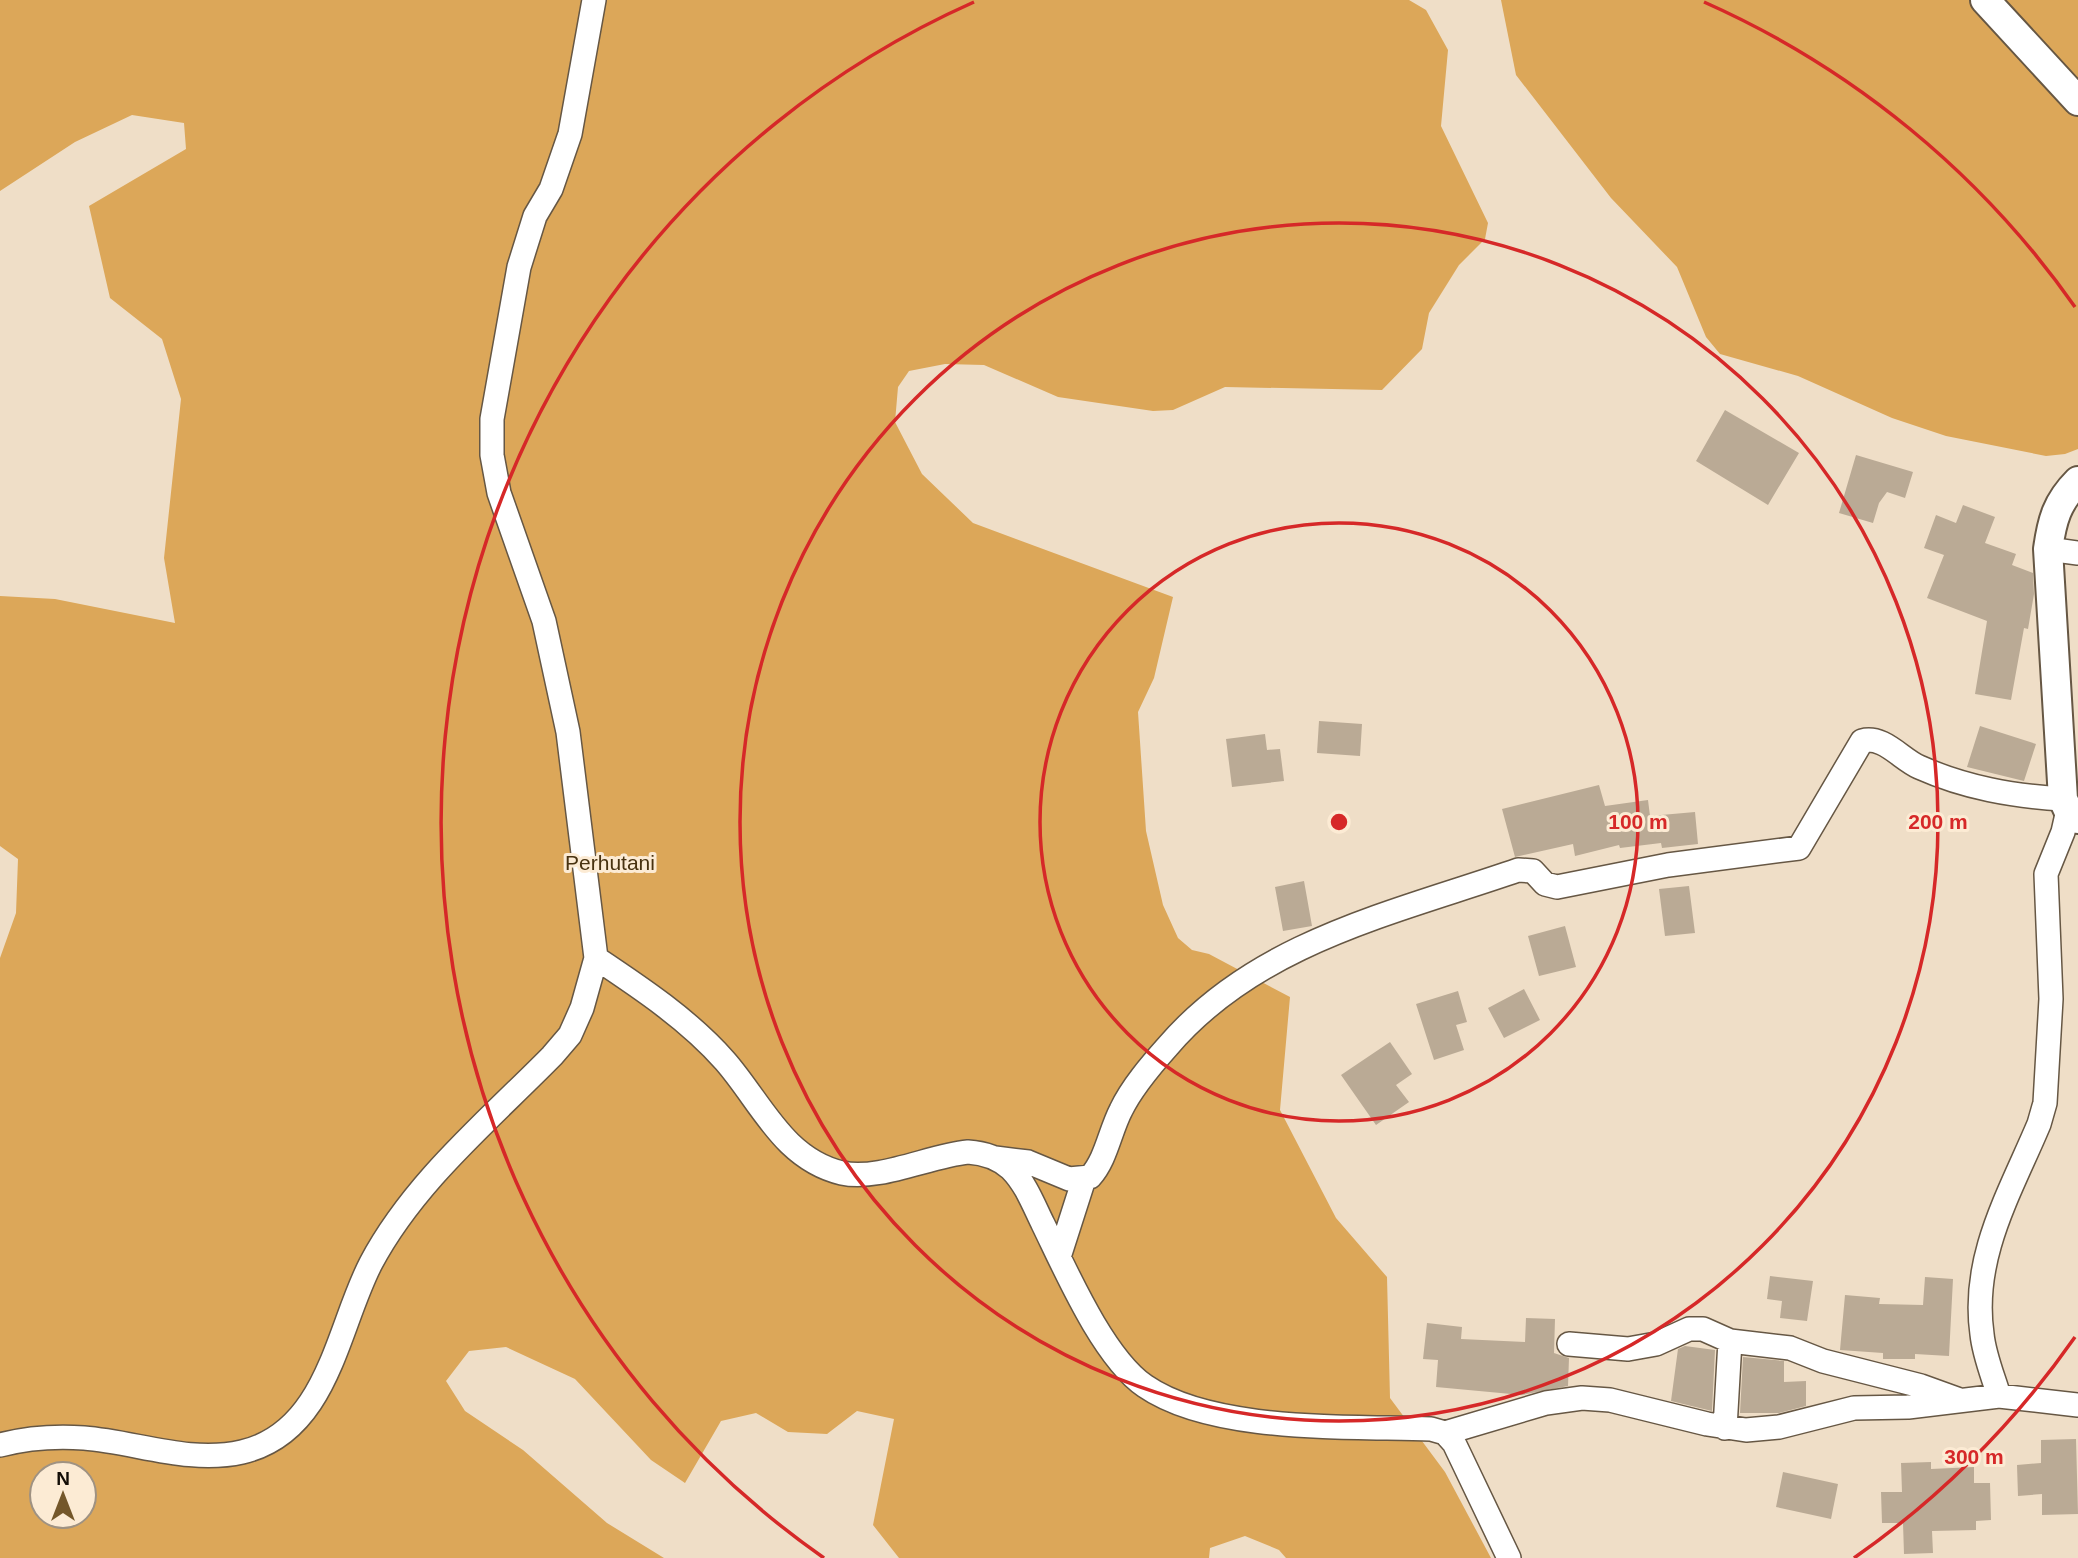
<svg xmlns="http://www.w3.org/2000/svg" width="2078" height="1558" font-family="Arial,sans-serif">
<rect width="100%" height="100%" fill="#efdec7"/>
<path fill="#dca759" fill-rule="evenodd" d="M 0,0 L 1409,0 L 1426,10 L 1448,50 L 1441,126 L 1488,223 L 1485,239 L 1459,265 L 1429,313 L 1422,349 L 1382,390 L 1225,387 L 1173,410 L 1153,411 L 1058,397 L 984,365 L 945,364 L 909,371 L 898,387 L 895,422 L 922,474 L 973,523 L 1173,597 L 1154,678 L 1138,712 L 1146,831 L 1163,905 L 1178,938 L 1192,950 L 1209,954 L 1290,997 L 1280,1110 L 1336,1218 L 1387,1277 L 1390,1398 L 1445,1472 L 1491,1558 L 1286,1558 L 1279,1550 L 1245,1536 L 1210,1548 L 1209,1558 L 899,1558 L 873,1525 L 894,1419 L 857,1411 L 827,1434 L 788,1432 L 756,1413 L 721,1421 L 685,1483 L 651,1460 L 575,1379 L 506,1347 L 469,1351 L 446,1381 L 465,1411 L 523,1450 L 607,1523 L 664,1558 L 0,1558 L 0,958 L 16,913 L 18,859 L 0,846 L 0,596 L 55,599 L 175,623 L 164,558 L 181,399 L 162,339 L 110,298 L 89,206 L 186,149 L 184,123 L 132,115 L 75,142 L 0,191 ZM 42,1474 L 84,1474 L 84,1516 L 42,1516 Z
M 1501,0 L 2078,0 L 2078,449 L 2065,454 L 2046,456 L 1946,436 L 1892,418 L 1798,376 L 1720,354 L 1706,337 L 1677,267 L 1611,198 L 1516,75 Z"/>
<path fill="#baaa95" d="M 1725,410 L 1799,453 L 1768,505 L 1696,461 Z
M 1856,455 L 1913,472 L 1905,498 L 1887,492 L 1879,503 L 1873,523 L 1839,513 Z
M 1963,505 L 1995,517 L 1985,543 L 2016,554 L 2012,565 L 2033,573 L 2034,594 L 2028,629 L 2024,628 L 2011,700 L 1975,694 L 1987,621 L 1927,598 L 1944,555 L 1924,548 L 1936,515 L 1956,523 Z
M 1319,721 L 1362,724 L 1360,756 L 1317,753 Z
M 1980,726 L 2036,744 L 2024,781 L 1967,767 Z
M 1265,734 L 1267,750 L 1280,749 L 1284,781 L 1232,787 L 1226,739 Z
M 1599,785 L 1605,806 L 1648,800 L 1650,816 L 1695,812 L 1698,844 L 1662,848 L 1661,843 L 1620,848 L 1619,845 L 1575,856 L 1573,844 L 1515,857 L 1502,809 Z
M 1304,881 L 1312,926 L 1283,931 L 1275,887 Z
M 1689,886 L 1695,933 L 1665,936 L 1659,889 Z
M 1565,926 L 1576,967 L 1539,976 L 1528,936 Z
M 1524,989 L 1540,1020 L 1504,1038 L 1488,1008 Z
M 1458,991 L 1467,1022 L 1456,1025 L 1464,1050 L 1434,1060 L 1416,1004 Z
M 1390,1042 L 1412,1074 L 1396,1085 L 1409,1102 L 1376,1125 L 1341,1075 Z
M 1770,1276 L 1813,1281 L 1807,1321 L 1780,1318 L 1782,1301 L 1767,1299 Z
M 1925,1277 L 1953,1279 L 1949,1356 L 1915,1354 L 1915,1359 L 1883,1359 L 1883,1353 L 1840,1350 L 1845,1295 L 1880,1298 L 1879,1304 L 1923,1305 Z
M 1526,1318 L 1555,1319 L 1554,1353 L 1569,1358 L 1568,1386 L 1522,1395 L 1436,1387 L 1438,1360 L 1423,1359 L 1427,1323 L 1462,1327 L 1461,1339 L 1525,1342 Z
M 1685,1346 L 1715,1350 L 1712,1411 L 1671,1401 L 1678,1349 Z
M 1743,1357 L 1784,1361 L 1784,1382 L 1806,1381 L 1806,1406 L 1779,1413 L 1740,1413 Z
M 2076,1439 L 2078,1514 L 2042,1515 L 2042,1494 L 2018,1496 L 2017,1465 L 2041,1463 L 2041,1440 Z
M 1931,1462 L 1931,1469 L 1974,1467 L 1974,1483 L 1990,1483 L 1991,1520 L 1976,1521 L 1976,1530 L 1932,1531 L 1933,1553 L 1904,1554 L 1903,1523 L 1882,1523 L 1881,1492 L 1902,1492 L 1901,1463 Z
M 1783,1472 L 1838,1484 L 1831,1519 L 1776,1507 Z"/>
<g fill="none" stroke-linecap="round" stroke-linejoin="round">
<g stroke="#665744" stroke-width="26">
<path id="minor" d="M 2048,549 L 2078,553
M 596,958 C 641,988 689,1020 725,1061 C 761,1102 783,1159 842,1173 C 879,1181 929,1156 968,1152 C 984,1153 999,1158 1011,1169 C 1026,1184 1034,1206 1043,1224 C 1066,1271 1103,1357 1145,1386 C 1213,1433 1350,1426 1431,1429 L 1445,1433 L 1454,1443 L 1509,1558
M 995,1158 L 1028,1162 L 1069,1179 L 1090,1177 C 1106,1160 1110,1131 1121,1110 C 1132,1087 1151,1065 1168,1046 C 1257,942 1394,913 1518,870 L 1533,871 L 1545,884 L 1557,887 L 1668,865 L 1799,848 L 1862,741 C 1883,735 1901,759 1919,767 C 1966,788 2013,796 2063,799
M 1059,1257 L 1084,1179
M 1569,1344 L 1628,1349 L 1656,1344 L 1689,1329 L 1703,1329 L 1730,1341
M 1999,1396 C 1993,1376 1984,1355 1982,1334 C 1971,1257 2010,1193 2039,1124 L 2045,1103 L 2051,999 L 2046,874 L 2063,832 L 2068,810
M 1725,1428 L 1730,1341 L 1790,1348 L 1823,1361 L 1921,1386 L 1957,1399
M 1445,1433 L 1546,1403 L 1582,1398 L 1610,1400 L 1707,1424 L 1746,1430 L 1779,1427 L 1854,1408 L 1908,1407 L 1999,1396 L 2078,1405
M 0,1445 C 27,1438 56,1436 84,1438 C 136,1442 189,1464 242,1452 C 328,1432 337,1328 371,1263 C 414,1182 488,1121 552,1056 L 570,1035 L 582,1008 L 596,958 L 568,732 L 544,621 L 499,493 L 492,455 L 492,419 L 519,267 L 535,216 L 551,189 L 570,134 L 594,0"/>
</g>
<g stroke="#665744" stroke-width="32">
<path id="tertiary" d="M 1985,0 L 2078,101
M 2078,481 C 2057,502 2052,520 2048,549 L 2063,799 L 2068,810 L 2078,819"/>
</g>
<use href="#minor" stroke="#fff" stroke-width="23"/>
<use href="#tertiary" stroke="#fff" stroke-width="28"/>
</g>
<g fill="none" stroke="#d62828" stroke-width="3.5">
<circle cx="1339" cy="822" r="299"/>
<circle cx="1339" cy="822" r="599"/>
<path d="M2075 1337A898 898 0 0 1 1854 1558M824 1558A898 898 0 0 1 974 2M1704 2A898 898 0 0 1 2075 307"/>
</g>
<g text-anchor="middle" stroke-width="6" stroke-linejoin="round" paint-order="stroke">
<g font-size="21" fill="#483210" stroke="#fcebd4">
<text x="610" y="870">Perhutani</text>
</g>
</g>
<circle cx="1339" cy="822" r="10" fill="#d62828" stroke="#fcebd4" stroke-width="3.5"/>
<g font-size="21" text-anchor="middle" font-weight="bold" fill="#d62828" stroke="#fcebd4" stroke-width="6" stroke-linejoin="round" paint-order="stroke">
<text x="1638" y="829">100 m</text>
<text x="1938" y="829">200 m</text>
<text x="1974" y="1464">300 m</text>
</g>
<g transform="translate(63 1495)"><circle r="33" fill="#fcebd4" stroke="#9f9282" stroke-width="2"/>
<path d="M0-5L12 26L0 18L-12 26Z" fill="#74572a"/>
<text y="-10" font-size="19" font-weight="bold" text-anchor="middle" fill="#130d06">N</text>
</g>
</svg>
